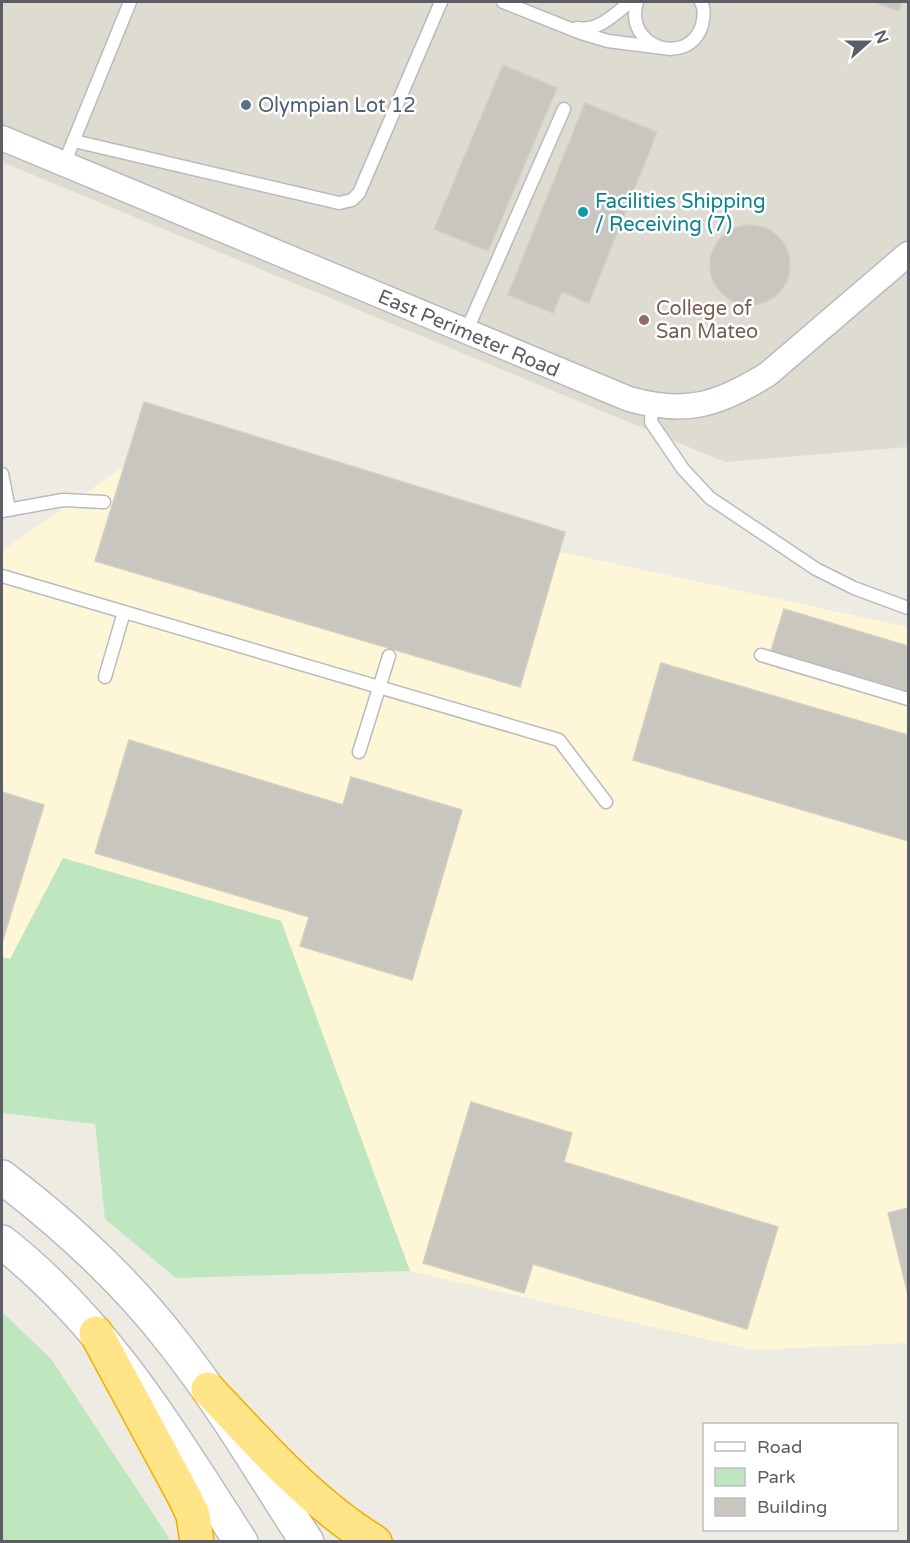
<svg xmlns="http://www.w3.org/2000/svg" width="910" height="1543" font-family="'Varela Round',sans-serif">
<rect width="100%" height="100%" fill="#eeece2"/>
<path fill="#fef7d7" d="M 133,460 L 908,627 L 908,1343 L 753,1350 L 410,1271 L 281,921 L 10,959 L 2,957 L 2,551 Z"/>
<path fill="#dedbd1" d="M 2,2 L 908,2 L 908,447 L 725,462 L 2,162 Z"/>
<path fill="#bee6bf" d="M 63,858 L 281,921 L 410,1271 L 176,1278 L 105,1219 L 95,1124 L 2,1113 L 2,957 L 10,959 Z
M 2,1312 L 51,1359 L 169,1538 L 168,1541 L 2,1541 Z"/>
<path fill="#c9c6bf" stroke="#d3cec0" stroke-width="1.5" d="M 875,2 L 902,2 L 898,11 Z
M 503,65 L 557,88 L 488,251 L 434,229 Z
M 585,103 L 657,132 L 589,303 L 562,292 L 553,313 L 508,295 Z
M710 265a40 40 0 1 1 80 0a40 40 0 1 1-80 0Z
M 144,402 L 565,532 L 520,687 L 95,561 Z
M 784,609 L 908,646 L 908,692 L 771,651 Z
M 661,663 L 908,735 L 908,841 L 633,760 Z
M 129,740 L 343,805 L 351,777 L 462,810 L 412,980 L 300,946 L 309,917 L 95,853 Z
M 2,792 L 44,805 L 2,943 Z
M 471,1102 L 572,1133 L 564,1162 L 778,1227 L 747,1329 L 533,1264 L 524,1293 L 423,1263 Z
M 908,1208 L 908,1295 L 888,1213 Z"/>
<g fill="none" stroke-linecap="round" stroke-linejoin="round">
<g stroke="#b8babf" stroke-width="15">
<path id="lane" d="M 503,2 L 581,33 L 608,41 L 671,49
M 637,2 C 623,48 689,68 702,25 C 704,17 705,9 701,2
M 577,28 C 598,32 615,14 630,2
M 74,141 L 339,203 L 352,200 L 359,193 L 441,2
M 64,164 L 130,2
M 466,332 L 564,109
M 652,406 L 651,422 L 683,469 L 710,498 L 816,569 L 854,588 L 908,608
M 2,474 L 9,509
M 2,511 L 63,500 L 104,502
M 2,576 L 559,740 L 606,802
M 761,655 L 908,699
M 105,677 L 124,612
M 359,752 L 389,656"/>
</g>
<g stroke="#b8babf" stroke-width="27">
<path id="street" d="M 2,138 L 629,399 C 686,415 718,405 768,374 L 908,254"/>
</g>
<g stroke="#b8bbc1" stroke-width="36">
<path id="secondary" d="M 2,1177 C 65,1225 123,1278 172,1341 C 222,1404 263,1474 307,1542
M 2,1242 C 107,1325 169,1431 241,1542"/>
</g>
<g stroke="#f0af00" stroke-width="36">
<path id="highway" d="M 96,1333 L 185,1498 L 193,1515 L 197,1542
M 208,1389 C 259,1443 311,1503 375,1542"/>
</g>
<use href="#lane" stroke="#fff" stroke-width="12"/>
<use href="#street" stroke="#fff" stroke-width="24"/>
<use href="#secondary" stroke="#fff" stroke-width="33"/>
<use href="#highway" stroke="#ffe588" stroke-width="33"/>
</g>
<circle fill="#5c6f8a" stroke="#fff" stroke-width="2" cx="246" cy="105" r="6"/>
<circle fill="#0f9aa8" stroke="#fff" stroke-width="2" cx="583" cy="212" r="6"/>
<circle fill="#8d6e63" stroke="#fff" stroke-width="2" cx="644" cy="320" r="6"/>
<g text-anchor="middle" stroke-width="5" stroke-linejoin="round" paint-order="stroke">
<g font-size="20" fill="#4e5e75" stroke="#fff" text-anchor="start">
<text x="258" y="112">Olympian Lot 12</text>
</g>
<g font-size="20" fill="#0d838f" stroke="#fff" text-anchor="start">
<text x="595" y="208">Facilities Shipping<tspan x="595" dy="23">/ Receiving (7)</tspan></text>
</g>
<g font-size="20" fill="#785e54" stroke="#fff" text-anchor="start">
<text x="656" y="315">College of<tspan x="656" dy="23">San Mateo</tspan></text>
</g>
<g font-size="20" fill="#5b5e64" stroke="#fff">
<text transform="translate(469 333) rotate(23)" y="7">East Perimeter Road</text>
</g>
</g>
<rect width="910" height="1543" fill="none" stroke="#5b5e64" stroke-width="6"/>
<rect x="703" y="1423" width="195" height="108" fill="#ffffff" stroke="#bdbfc1" stroke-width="1.5"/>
<rect x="715" y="1442" width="30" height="9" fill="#ffffff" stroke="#bdbfc1" stroke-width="1.5"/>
<text x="757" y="1453" font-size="18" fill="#5b5e64">Road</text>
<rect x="715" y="1468" width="30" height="18" fill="#bee6bf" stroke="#bdbfc1" stroke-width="1.5"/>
<text x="757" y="1483" font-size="18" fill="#5b5e64">Park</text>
<rect x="715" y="1498" width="30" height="18" fill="#c9c6bf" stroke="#bdbfc1" stroke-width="1.5"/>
<text x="757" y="1513" font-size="18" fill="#5b5e64">Building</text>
<g transform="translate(868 42) rotate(69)" stroke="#ffffff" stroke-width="4.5" paint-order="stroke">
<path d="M0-4.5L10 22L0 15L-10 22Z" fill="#5b5e64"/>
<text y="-9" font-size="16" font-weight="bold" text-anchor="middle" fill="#5b5e64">N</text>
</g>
</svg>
